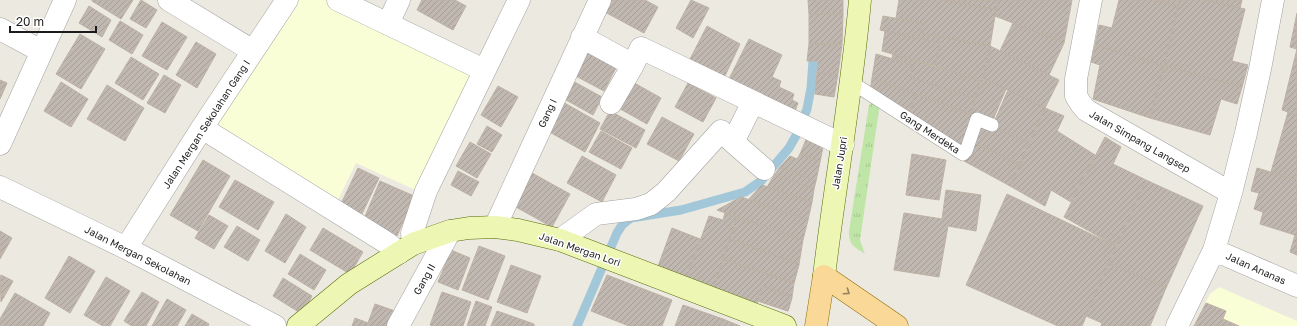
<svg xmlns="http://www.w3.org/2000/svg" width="1297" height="326" font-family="'Golos Text',sans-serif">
<defs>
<pattern id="grass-tufts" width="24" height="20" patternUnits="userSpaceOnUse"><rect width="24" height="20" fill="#bfe6a6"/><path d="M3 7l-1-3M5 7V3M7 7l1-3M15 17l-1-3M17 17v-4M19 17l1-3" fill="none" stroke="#a4c58e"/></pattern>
<pattern id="building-hatch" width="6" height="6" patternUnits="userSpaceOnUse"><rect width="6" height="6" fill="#c0b8b0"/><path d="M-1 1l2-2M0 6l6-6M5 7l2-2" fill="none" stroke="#a49e97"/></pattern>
</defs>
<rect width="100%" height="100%" fill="#ece9e0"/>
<path fill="#fafed7" d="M 299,0 L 326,0 L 475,73 L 420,192 L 356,163 L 336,204 L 213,129 Z
M 1219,287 L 1297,321 L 1297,326 L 1194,326 L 1210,294 Z"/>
<path fill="url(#grass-tufts)" d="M 872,102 L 880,103 L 860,240 L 865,254 C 854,246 849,246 849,231 L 869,105 Z"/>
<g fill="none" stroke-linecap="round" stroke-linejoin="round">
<path stroke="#a1c7d9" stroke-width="9" d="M 577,326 L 617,233 L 622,225 L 631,218 L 681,210 L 745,192 L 761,181 L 789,148 L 798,132 L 807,109 L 811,88 L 813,61"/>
</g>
<path fill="url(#building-hatch)" stroke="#bdb1a3" d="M 92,0 L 133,0 L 121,19 L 92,1 Z
M 141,0 L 157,10 L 146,28 L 130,19 Z
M 422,0 L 455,0 L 466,6 L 453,30 L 417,10 Z
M 606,0 L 645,0 L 658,7 L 644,33 L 601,10 Z
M 691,0 L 709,8 L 693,38 L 676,28 Z
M 808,0 L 843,0 L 843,14 L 809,14 Z
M 899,0 L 944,0 L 996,10 L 990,46 L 920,33 L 922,23 L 896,18 Z
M 944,0 L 998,0 L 996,10 Z
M 998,0 L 1072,0 L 1064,43 L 995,16 Z
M 1119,0 L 1154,0 L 1178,6 L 1164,66 L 1095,45 L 1099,25 L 1112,28 Z
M 1154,0 L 1179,0 L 1178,6 Z
M 1179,0 L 1205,0 L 1245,9 L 1232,61 L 1248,65 L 1242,87 L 1164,66 Z
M 1205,0 L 1242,0 L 1240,8 Z
M 89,6 L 111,20 L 102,37 L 79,23 Z
M 1297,13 L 1297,49 L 1290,47 Z
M 809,14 L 843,14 L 842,44 L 809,44 Z
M 883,16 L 922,23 L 920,33 L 990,46 L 982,82 L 935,66 L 940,43 L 880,30 Z
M 120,21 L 143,35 L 132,54 L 109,40 Z
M 162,22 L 187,37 L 167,70 L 142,56 Z
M 1013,23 L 1064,43 L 1049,75 L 1000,51 Z
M 707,26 L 740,44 L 723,80 L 688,63 Z
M 885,31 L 940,43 L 935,66 L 882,51 Z
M 80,34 L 105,49 L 81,89 L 56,74 Z
M 749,39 L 782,55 L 772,77 L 781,81 L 779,87 L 794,94 L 792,100 L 798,103 L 794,114 L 727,83 Z
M 196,42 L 216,54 L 197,88 L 176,75 Z
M 809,44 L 842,44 L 838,74 L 817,73 L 818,61 L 807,61 Z
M 1095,45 L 1164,66 L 1150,118 L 1093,99 L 1100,65 L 1091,62 Z
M 587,46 L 618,64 L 604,91 L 572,74 Z
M 990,46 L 1059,80 L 1045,108 L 983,78 Z
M 1297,49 L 1297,115 L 1282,110 Z
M 876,54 L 913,65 L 910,77 L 975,99 L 971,114 L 872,78 Z
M 893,54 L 980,81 L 975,99 L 910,77 L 913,65 L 892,58 Z
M 131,57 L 159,74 L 143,100 L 115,83 Z
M 1164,66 L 1242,87 L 1237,104 L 1221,99 L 1210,135 L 1150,118 Z
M 817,73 L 838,74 L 834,97 L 815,94 Z
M 164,75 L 181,85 L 165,113 L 147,103 Z
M 872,78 L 915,94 L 910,113 L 870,91 Z
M 983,78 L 1006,89 L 992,122 L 971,114 L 980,81 L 982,82 Z
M 569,79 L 602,97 L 593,115 L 559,96 Z
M 0,80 L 7,83 L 0,99 Z
M 629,80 L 661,98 L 647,124 L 615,106 Z
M 61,82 L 88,99 L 71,127 L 44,111 Z
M 688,83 L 716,98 L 703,122 L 675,107 Z
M 107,85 L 144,108 L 125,141 L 87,119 Z
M 498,86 L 518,97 L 501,127 L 481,115 Z
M 1008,90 L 1045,108 L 1029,142 L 992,127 Z
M 915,94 L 976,116 L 965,146 L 907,122 Z
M 561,101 L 600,123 L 585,152 L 546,130 Z
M 1045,108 L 1064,116 L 1057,131 L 1095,155 L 1071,202 L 1051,190 L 1045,206 L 1010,186 Z
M 610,111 L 645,130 L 636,148 L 600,129 Z
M 1288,112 L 1297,115 L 1297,180 L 1271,172 Z
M 662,117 L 694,134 L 679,161 L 647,144 Z
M 979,122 L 1029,142 L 1020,164 L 971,142 Z
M 487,126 L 502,135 L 492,152 L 477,144 Z
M 601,131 L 632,148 L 621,169 L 589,152 Z
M 808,135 L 824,142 L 820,162 L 800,154 Z
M 1105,137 L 1121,147 L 1113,164 L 1146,180 L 1116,246 L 1064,217 Z
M 470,142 L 491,154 L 477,178 L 456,166 Z
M 971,142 L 1020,164 L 1010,186 L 964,161 Z
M 800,154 L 820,162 L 816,181 L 780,167 L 790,156 L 797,159 Z
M 912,154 L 946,160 L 939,200 L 906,195 Z
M 582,156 L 616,175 L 602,202 L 567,183 Z
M 203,160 L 230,176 L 198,231 L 170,215 Z
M 780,167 L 816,181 L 814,189 L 775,174 Z
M 358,168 L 379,178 L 360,218 L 339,208 Z
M 1257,168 L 1297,180 L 1297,255 L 1290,252 L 1295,235 L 1260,224 L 1263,212 L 1254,209 L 1259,193 L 1251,191 Z
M 458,171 L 479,182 L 471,196 L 451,185 Z
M 532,173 L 570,194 L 552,227 L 514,206 Z
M 775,174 L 814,189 L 812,202 L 767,187 Z
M 235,180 L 274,202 L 258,230 L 219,207 Z
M 1146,180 L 1203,206 L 1166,288 L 1109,263 Z
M 380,181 L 414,196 L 397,236 L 363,221 Z
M 762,185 L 812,202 L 808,220 L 748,200 Z
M 946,190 L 981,195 L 976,231 L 948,226 L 939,277 L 894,270 L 904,213 L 942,219 Z
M 1007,194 L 1116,246 L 1082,326 L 1058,326 L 966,285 Z
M 741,197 L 808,220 L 803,240 L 717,210 Z
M 725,213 L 737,217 L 713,290 L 686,280 L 709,216 L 723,220 Z
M 286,214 L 306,227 L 285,263 L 265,251 Z
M 209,215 L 228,226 L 214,249 L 195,238 Z
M 737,217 L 803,240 L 799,264 L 730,239 Z
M 237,226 L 260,240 L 248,261 L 224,247 Z
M 323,228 L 363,252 L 350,274 L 310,250 Z
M 672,228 L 700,239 L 686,280 L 657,269 Z
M 0,231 L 12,238 L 0,259 Z
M 730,239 L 799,264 L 794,283 L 723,259 Z
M 730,239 L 799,264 L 794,283 L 723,259 Z
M 479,246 L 505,256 L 488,300 L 462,290 Z
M 451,250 L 470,258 L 458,290 L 438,282 Z
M 300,254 L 326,270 L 314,290 L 288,274 Z
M 69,256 L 95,271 L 70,313 L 45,298 Z
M 723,259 L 794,283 L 792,297 L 763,286 L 756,306 L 713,290 Z
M 1109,263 L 1166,288 L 1150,326 L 1101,326 L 1102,323 L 1086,316 Z
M 511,265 L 541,276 L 527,313 L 497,302 Z
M 1,275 L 13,281 L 1,302 L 0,277 Z
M 607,275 L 672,300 L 662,326 L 629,326 L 591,311 Z
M 106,277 L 130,291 L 110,326 L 103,326 L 84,315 Z
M 283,278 L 312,296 L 302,314 L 273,296 Z
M 763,286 L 792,297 L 788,311 L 758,301 Z
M 763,286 L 792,297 L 788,311 L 758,301 Z
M 142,292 L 159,302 L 146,326 L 132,326 L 124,321 Z
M 442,292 L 471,302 L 463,326 L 433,326 L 430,325 Z
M 15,293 L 50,313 L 43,326 L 0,326 L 0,319 Z
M 167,299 L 186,310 L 177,326 L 152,326 Z
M 476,301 L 492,307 L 485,326 L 467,326 Z
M 1206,303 L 1226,311 L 1220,326 L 1194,326 Z
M 375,304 L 395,311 L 389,326 L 352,326 L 355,318 L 368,323 Z
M 683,305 L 723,319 L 720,326 L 675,326 Z
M 497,311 L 534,324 L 534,326 L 491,326 Z
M 192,314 L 209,324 L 208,326 L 185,326 Z
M 723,319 L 740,326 L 720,326 Z
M 1223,319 L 1239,326 L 1220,326 Z"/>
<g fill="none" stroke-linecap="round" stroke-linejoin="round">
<g stroke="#a2a2a2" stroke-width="14">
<path id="lane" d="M 851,82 L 963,154 L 966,151 L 977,119 L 992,125"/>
</g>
<g stroke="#a2a2a2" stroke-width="23">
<path id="street" d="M 169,0 L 253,51
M 338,0 L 484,70
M 1091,0 L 1076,79 L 1076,96 L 1081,104 L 1086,110 L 1231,193
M 388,24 L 399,0
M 0,29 L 41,51
M 582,37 L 633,65 L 641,48 L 843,145
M 753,102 L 733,142 L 764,169
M 611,103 L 633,65
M 202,128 L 387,243 L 399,253
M 0,144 L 65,0
M 0,187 L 126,248 L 275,326
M 495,227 L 600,0
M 560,240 L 596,214 L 636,209 L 651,204 L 666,192 L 721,131 L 733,142
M 413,244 L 412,233 L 426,191 L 519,0
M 126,248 L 202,128 L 287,0
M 1214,250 L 1297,286
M 398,326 L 450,231
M 1177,326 L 1214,250 L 1231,193 L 1246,133 L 1260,69 L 1273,0"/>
</g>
<g stroke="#576c07" stroke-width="23">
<path id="secondary" d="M 824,276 C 835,184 852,92 860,0
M 298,326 L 349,284 L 413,244 L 450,231 L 469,228 L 495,227 L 518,230 L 560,240 L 785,326"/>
</g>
<g stroke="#8d6d04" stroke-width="23">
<path id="primary" d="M 816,326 L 824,276 L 897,326"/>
</g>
<use href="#lane" stroke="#fff" stroke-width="13"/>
<use href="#street" stroke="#fff" stroke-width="22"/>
<use href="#secondary" stroke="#edf7b3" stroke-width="22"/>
<use href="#primary" stroke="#f9d898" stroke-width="22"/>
</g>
<defs><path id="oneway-chevron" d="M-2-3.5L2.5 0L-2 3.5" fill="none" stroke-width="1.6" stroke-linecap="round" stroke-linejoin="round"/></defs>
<use stroke="#958360" href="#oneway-chevron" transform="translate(847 292) rotate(34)"/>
<g text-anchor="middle" stroke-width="3" stroke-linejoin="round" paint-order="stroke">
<g font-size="10" fill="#1b1b1b" stroke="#fff">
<text transform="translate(547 113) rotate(-65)" y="4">Gang I</text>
<text transform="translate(206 124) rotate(-57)" y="4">Jalan Mergan Sekolahan Gang I</text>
<text transform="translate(930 132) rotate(33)" y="4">Gang Merdeka</text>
<text transform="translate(1140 141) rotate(30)" y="4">Jalan Simpang Langsep</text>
<text transform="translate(839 163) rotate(-81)" y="4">Jalan Jupri</text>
<text transform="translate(580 249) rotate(19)" y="4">Jalan Mergan Lori</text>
<text transform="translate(138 255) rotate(27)" y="4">Jalan Mergan Sekolahan</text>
<text transform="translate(1256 268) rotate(24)" y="4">Jalan Ananas</text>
<text transform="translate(424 279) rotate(-61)" y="4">Gang II</text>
</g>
</g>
<path d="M10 26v6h86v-6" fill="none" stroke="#1b1b1b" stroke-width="2"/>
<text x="16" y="26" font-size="12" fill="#1b1b1b" stroke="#ffffff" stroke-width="3" paint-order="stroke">20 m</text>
</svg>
